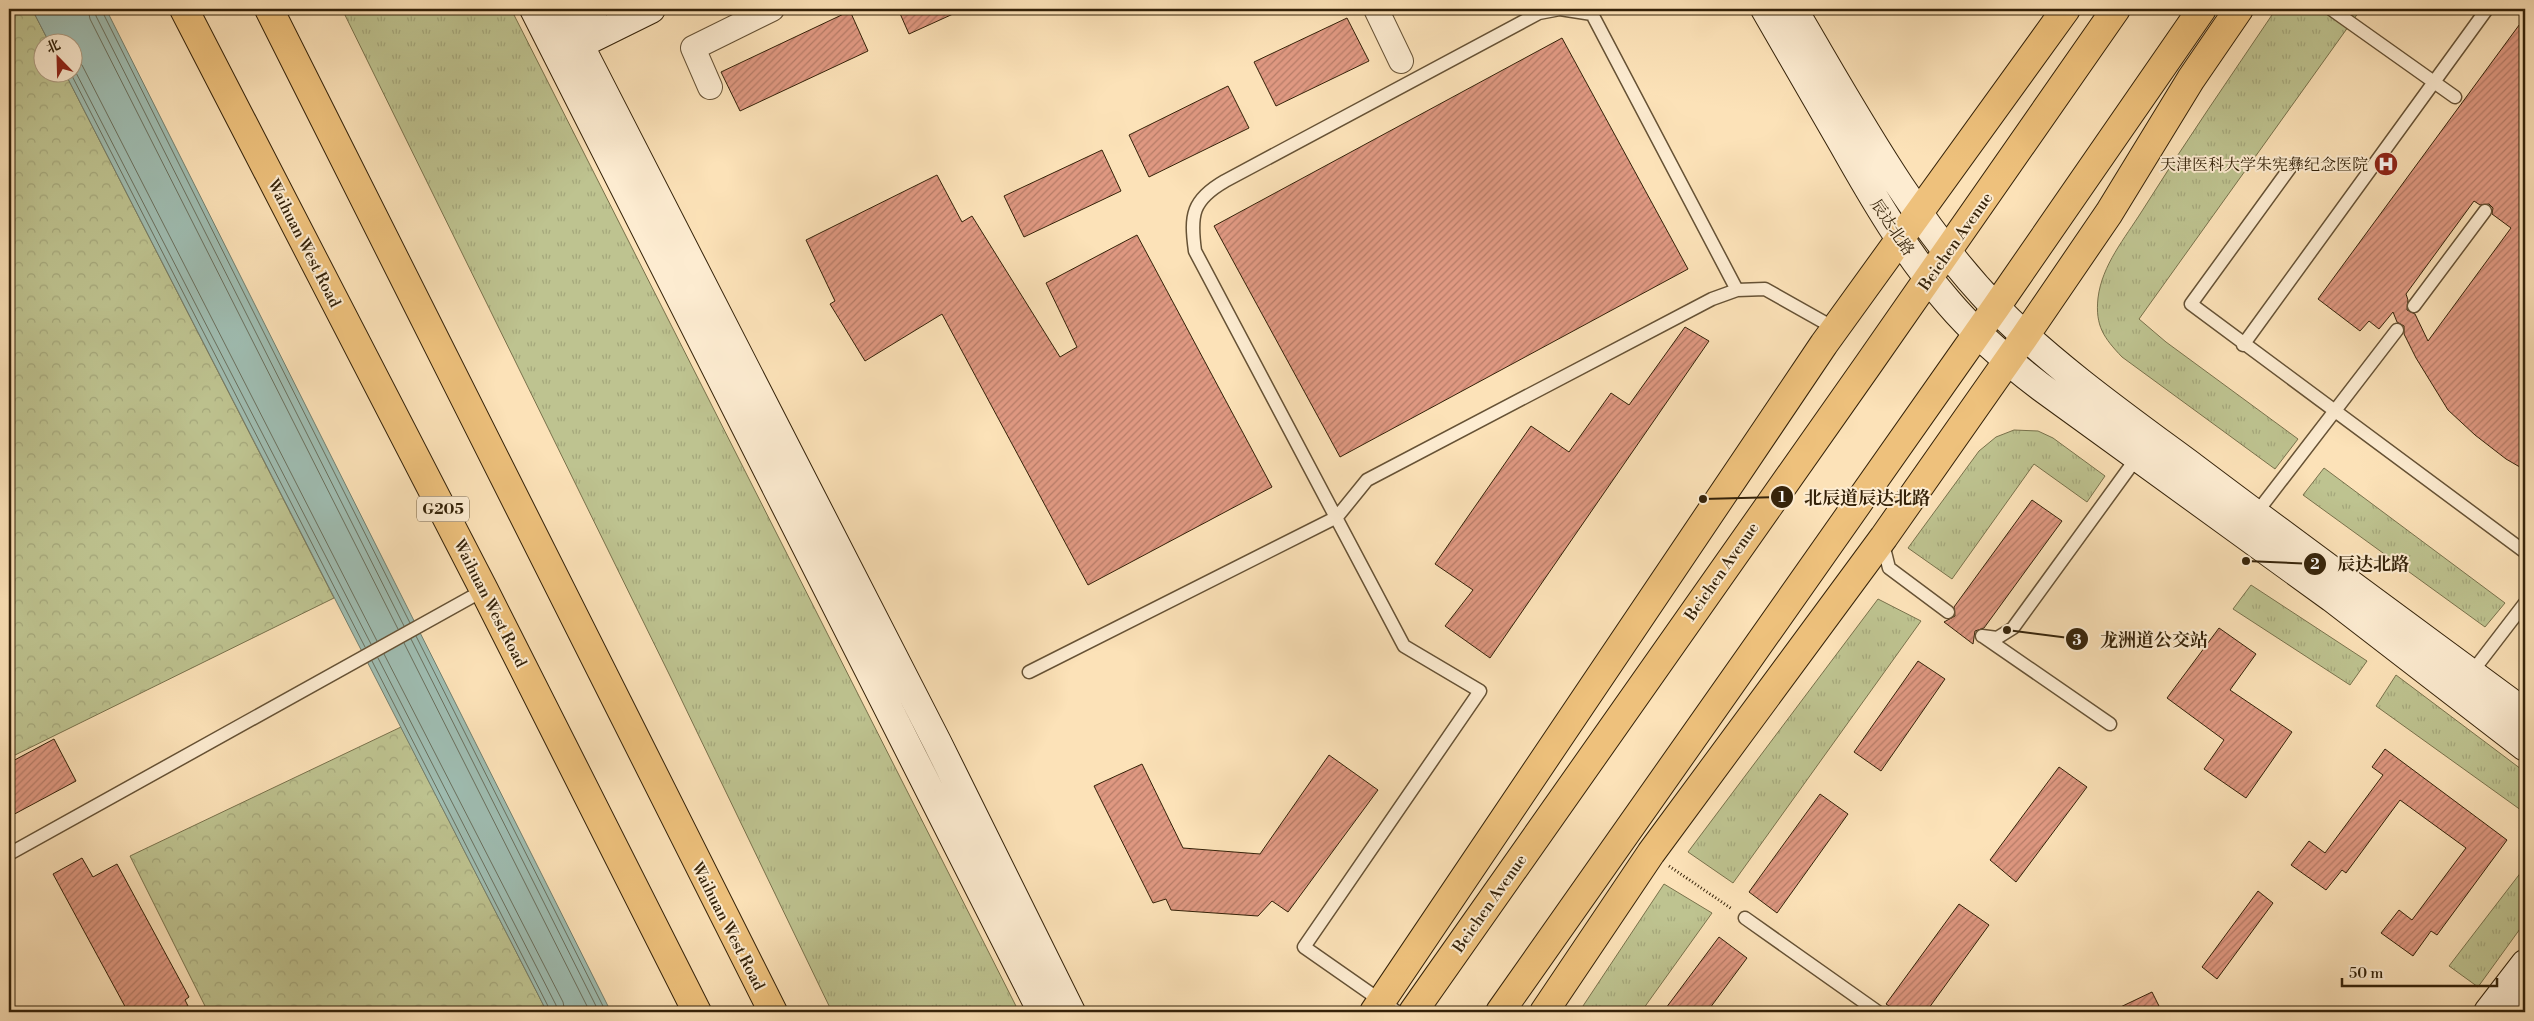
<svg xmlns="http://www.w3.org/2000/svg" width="2534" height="1021" font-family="'Libre Bodoni','Noto Serif SC',serif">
<defs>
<pattern id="grass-tufts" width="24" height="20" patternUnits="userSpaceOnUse" patternTransform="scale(1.25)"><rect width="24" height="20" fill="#bec390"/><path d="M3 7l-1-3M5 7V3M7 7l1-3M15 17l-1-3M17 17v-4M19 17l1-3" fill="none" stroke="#a4a77b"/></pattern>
<pattern id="forest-crowns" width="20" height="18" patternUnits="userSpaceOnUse" patternTransform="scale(1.25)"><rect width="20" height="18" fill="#bec390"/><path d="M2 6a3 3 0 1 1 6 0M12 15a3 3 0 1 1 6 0" fill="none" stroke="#a4a77b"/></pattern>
<pattern id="building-hatch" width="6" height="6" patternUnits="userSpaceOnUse" patternTransform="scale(1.25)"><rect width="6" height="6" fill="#df9881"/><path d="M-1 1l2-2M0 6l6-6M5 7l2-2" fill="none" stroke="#b67c68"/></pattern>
</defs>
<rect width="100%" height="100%" fill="#fce2b8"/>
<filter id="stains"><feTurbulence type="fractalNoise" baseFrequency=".004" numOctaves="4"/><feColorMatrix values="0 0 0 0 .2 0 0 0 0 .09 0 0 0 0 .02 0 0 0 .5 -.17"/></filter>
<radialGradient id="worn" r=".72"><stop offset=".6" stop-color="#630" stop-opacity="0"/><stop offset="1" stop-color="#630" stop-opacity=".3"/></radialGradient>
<path fill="url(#grass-tufts)" stroke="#79724c" d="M 342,9 L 511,9 L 1019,1012 L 832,1012 L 671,678 Z
M 2276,9 L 2361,9 L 2139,319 L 2166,342 L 2298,439 L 2275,469 L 2122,357 C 2104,338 2095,326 2098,298 C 2102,265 2125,238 2142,211 C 2185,142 2231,76 2276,9 Z
M 2014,430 L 2038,431 L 2053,438 L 2105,476 L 2087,502 L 2034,464 L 1952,579 L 1908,548 L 1979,451 L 1996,437 Z
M 2324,468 L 2505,603 L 2485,627 L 2303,495 Z
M 2251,585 L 2367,661 L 2350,685 L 2233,609 Z
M 1878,599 L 1921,621 L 1733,883 L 1688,852 Z
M 2396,675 L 2525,772 L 2525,813 L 2376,706 Z
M 2525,867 L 2525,922 L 2478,987 L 2449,966 Z
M 1664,884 L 1712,913 L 1641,1012 L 1579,1012 Z"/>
<path fill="url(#forest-crowns)" stroke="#79724c" d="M 9,9 L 32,9 L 49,42 L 42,42 L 42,72 L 65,73 L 334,598 L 9,758 Z
M 401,727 L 547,1012 L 208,1012 L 130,856 Z"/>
<path fill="#9fbdb2" stroke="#747f6e" d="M 32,9 L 106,9 L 611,1012 L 547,1012 L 65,73 L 72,72 L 72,42 L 49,42 Z"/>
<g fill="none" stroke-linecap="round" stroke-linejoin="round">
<path stroke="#6a705e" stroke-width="1" d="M 88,9 L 90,19 L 398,629
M 95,9 L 96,16 L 404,626
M 101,9 L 410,623
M 72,56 L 82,65 L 377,641
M 72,65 L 371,644
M 70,72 L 365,647
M 416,636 L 606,1012
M 411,639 L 599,1012
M 404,643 L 590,1012
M 384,654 L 563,1002 L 565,1012
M 378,658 L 556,1005 L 557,1012
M 372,661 L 551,1012"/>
</g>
<path fill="url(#building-hatch)" stroke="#342209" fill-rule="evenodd" d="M 898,9 L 964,9 L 909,34 Z
M 850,11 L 868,51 L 740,111 L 721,72 Z
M 2525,17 L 2525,470 L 2506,459 L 2475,435 L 2448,410 L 2416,358 L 2404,334 L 2404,326 L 2397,322 L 2393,312 L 2379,329 L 2369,321 L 2360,331 L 2318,299 ZM 2474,201 L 2480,205 L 2489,204 L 2493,208 L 2492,214 L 2511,228 L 2428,341 L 2415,314 L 2407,310 L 2408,300 L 2406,294 Z
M 1347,18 L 1369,61 L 1276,106 L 1254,62 Z
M 1562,38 L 1688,269 L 1340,457 L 1214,226 Z
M 1228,86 L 1249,128 L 1149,177 L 1129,135 Z
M 1102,150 L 1121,191 L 1024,237 L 1004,196 Z
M 937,175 L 962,222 L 972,216 L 1060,357 L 1077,347 L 1046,283 L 1137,235 L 1272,487 L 1088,585 L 942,314 L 865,361 L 830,304 L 835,301 L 806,240 Z
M 1685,327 L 1709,341 L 1490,658 L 1445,626 L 1473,590 L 1435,564 L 1531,426 L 1569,452 L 1611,393 L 1629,405 Z
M 2032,500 L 2062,521 L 1984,628 L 1975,631 L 1973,644 L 1944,622 L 1955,616 L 1954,607 Z
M 2219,628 L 2256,654 L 2230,690 L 2292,732 L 2246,798 L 2204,769 L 2224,740 L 2167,698 Z
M 1918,661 L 1945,679 L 1881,771 L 1854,752 Z
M 54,739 L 76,781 L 9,817 L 9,763 Z
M 2385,749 L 2507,840 L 2437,935 L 2431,931 L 2413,956 L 2381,933 L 2399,910 L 2412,920 L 2466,848 L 2400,800 L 2346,873 L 2342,870 L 2326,890 L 2291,865 L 2309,841 L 2325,853 L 2383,775 L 2372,767 Z
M 1329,755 L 1378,790 L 1288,912 L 1272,901 L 1258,916 L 1171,910 L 1166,899 L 1153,903 L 1094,786 L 1142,764 L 1183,848 L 1260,854 Z
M 2059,767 L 2087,787 L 2016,882 L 1990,860 Z
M 1820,794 L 1848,814 L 1777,913 L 1749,892 Z
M 82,858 L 93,877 L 117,864 L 189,997 L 185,1000 L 191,1012 L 128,1012 L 53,874 Z
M 2258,891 L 2273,903 L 2217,979 L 2202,967 Z
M 1959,904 L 1989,925 L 1926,1012 L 1898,1012 L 1886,1004 Z
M 1719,937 L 1747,958 L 1707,1012 L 1663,1012 Z
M 2152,992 L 2162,1012 L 2110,1012 Z"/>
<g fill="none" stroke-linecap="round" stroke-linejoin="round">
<g stroke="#665235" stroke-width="15">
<path id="lane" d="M 2331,9 L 2455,97
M 2292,165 L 2191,304 L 2525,552
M 2414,306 L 2485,211
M 2243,345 L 2487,9
M 2254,516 L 2397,330
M 1883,544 L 1889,568 L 1948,612
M 1982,636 L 1997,638 L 2013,628 L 2138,456
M 1984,637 L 2110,724
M 1029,672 L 1337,517 L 1367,480 L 1712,299 L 1737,290 L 1765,289 L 1836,329
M 2469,676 L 2525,603
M 9,854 L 484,590
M 1745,918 L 1878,1012
M 1397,1012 L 1304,947 L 1480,691 L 1404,646 L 1195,251 C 1190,215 1192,200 1225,181 L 1539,13 L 1560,9 L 1592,14 L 1737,290"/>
</g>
<g stroke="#665235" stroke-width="26">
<path id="street" d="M 1376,9 L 1401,61
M 710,87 L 693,48 L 772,9"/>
</g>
<g stroke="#342209" stroke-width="30">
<path id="secondary" d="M 534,9 L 1042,1012
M 561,9 L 937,742 L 1071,1012
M 1765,9 C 1791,54 1817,99 1843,144 C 1874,199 1906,254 1948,302 C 1975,334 2007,361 2041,387 L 2332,598 L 2525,747
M 1793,9 C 1854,112 1912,221 1996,308 C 2052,365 2128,419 2193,467 C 2303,550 2414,631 2525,713
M 551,30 L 594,9
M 564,52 L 651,9
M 2488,1012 L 2525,964
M 2520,1012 L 2525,1005"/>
</g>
<g stroke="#342209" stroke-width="30">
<path id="primary" d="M 1374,1012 L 1824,344 L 2066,9
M 1413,1012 C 1647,677 1884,345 2116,9
M 1500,1012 L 1996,307 L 2202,9
M 1544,1012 L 1651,853 L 1884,537 L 2025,336 L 2109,213 L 2191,79 L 2239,9"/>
</g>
<g stroke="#342209" stroke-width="30">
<path id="highway" d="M 184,9 L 484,590 L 697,1012
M 269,9 L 773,1012"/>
</g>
<path stroke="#342209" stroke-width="3" stroke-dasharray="1 2.5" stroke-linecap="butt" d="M 1669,866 L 1732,909"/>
<use href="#lane" stroke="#fdecd1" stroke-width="12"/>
<use href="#street" stroke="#fdecd1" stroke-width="24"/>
<use href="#secondary" stroke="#fdecd1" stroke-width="28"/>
<use href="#primary" stroke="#eec17c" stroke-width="28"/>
<use href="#highway" stroke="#eec17c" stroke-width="28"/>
</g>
<defs>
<g id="hospital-disc" transform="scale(1.25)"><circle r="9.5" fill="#8f2418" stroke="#fdecd1"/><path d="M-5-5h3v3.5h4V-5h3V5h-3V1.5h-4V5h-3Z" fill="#fff"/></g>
</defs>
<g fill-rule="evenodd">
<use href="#hospital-disc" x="2386" y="164"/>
</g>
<g text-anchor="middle" stroke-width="4" stroke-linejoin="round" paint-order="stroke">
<rect fill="#fdecd1" stroke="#705f45" stroke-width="1" x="417" y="496.5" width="52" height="25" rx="4"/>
<g font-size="15" font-weight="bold" fill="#342209">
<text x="443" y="514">G205</text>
</g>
<g font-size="16" fill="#342209" stroke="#fdecd1" text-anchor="end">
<text x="2368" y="170">天津医科大学朱宪彝纪念医院</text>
</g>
<g font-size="16" fill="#342209" stroke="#fdecd1">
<text transform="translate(1893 227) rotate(56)" y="6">辰达北路</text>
<text transform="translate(1955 241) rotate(-55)" y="6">Beichen Avenue</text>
<text transform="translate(305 243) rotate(63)" y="6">Waihuan West Road</text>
<text transform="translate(1721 571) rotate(-55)" y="6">Beichen Avenue</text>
<text transform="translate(491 603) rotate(63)" y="6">Waihuan West Road</text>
<text transform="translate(1489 903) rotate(-55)" y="6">Beichen Avenue</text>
<text transform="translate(729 926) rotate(63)" y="6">Waihuan West Road</text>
</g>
</g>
<path fill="none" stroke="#342209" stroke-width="2" d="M1703 499L1782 497M2246 561L2315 564M2007 630L2077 639"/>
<g fill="#342209" stroke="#fdecd1" stroke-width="2">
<circle cx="1703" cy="499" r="5"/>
<circle cx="2246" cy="561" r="5"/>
<circle cx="2007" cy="630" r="5"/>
<circle cx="1782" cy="497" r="12"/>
<circle cx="2315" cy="564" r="12"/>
<circle cx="2077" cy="639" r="12"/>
</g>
<g font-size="15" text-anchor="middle" font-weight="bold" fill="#fff">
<text x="1782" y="502">1</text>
<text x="2315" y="569">2</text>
<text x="2077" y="645">3</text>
</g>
<g font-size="18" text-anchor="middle" font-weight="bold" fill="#342209" stroke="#fdecd1" stroke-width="4" stroke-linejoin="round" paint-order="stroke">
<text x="1867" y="504">北辰道辰达北路</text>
<text x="2373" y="570">辰达北路</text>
<text x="2154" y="646">龙洲道公交站</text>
</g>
<rect width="2534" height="1021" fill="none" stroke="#fce2b8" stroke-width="30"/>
<rect x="10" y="10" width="2514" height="1001" fill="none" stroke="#342209" stroke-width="2.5"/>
<rect x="15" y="15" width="2504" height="991" fill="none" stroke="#342209"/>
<g transform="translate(58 58) rotate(337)"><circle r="24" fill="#fdecd1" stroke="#ad9b81"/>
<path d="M0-4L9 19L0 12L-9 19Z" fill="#8f2418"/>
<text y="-8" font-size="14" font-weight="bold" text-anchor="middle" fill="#342209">北</text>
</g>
<path d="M2342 978v8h155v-8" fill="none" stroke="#342209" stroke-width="2.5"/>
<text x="2349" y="978" font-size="15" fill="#342209" stroke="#fdecd1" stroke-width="4" paint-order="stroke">50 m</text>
<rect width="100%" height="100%" filter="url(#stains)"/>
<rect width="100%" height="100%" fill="url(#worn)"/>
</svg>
